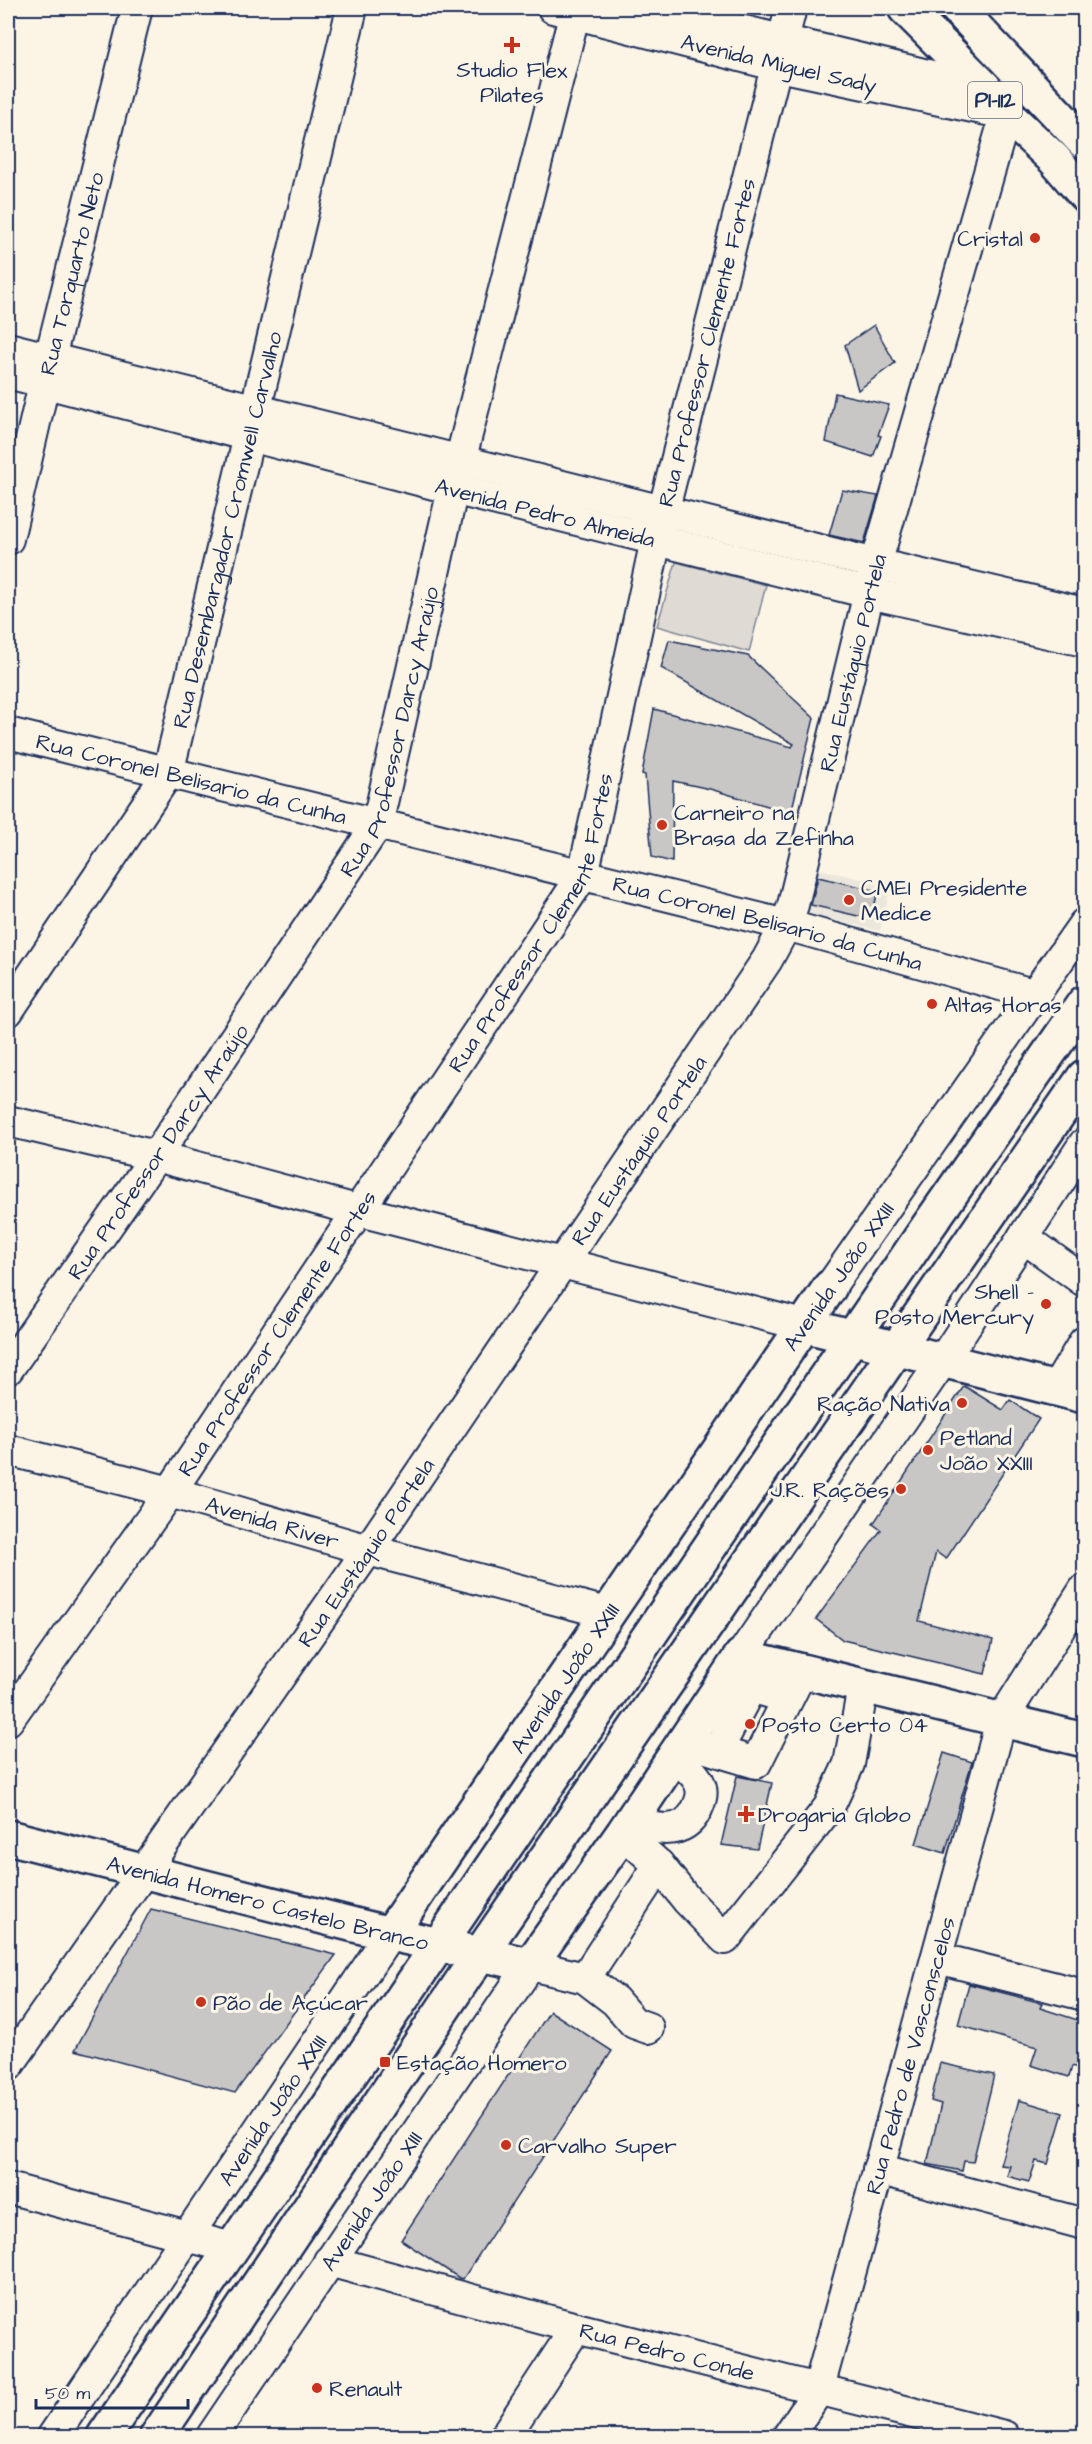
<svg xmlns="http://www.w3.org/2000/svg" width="1092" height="2444" font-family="'Architects Daughter',sans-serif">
<rect width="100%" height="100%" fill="#fcf5e5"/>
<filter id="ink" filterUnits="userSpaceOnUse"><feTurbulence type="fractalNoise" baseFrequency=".0167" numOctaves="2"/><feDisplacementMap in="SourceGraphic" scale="12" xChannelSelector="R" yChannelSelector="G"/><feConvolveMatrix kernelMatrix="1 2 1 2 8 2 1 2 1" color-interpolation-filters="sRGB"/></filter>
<g filter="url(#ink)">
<path fill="#ece7dc" d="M 819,869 L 891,886 L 880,931 L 808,914 Z"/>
<path fill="#dfdbd4" stroke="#7d8599" stroke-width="1.5" d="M 676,562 L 766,585 L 749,652 L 657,626 Z"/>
<path fill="#c8c7c6" stroke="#1b2f5e" stroke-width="1.5" d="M 874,325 L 895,363 L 858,390 L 845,345 Z
M 835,393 L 889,405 L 878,435 L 881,436 L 873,457 L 826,442 Z
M 842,490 L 878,496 L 864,543 L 829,535 Z
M 669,640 L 748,656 L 814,718 L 791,813 L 710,789 L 673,781 L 672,862 L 652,857 L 645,775 L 642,774 L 654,709 L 792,747 L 794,744 L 661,668 Z
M 818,877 L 878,891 L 871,919 L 811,905 Z
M 964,1386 L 1003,1410 L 1010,1400 L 1039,1419 L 946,1559 L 936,1552 L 919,1621 L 993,1640 L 985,1674 L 843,1640 L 816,1619 L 881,1530 L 873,1524 Z
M 944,1753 L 972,1762 L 945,1853 L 916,1844 Z
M 737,1776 L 772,1783 L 757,1849 L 721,1845 Z
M 151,1909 L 336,1955 L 235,2093 L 75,2050 Z
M 969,1984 L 1042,2003 L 1040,2008 L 1084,2022 L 1084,2070 L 1072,2066 L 1069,2077 L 1031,2065 L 1037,2047 L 958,2025 Z
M 550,2011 L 612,2051 L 463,2279 L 459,2278 L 401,2240 Z
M 940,2063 L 994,2075 L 973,2162 L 964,2161 L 962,2171 L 927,2164 L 941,2104 L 931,2101 Z
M 1019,2100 L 1063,2113 L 1048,2164 L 1036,2161 L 1029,2182 L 1007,2176 L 1010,2166 L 1000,2165 Z"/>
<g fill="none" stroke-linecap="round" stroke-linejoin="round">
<g stroke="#1b2f5e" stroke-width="34">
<g id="minor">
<path d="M 648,8 L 974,86"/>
<path d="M 8,348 L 876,564 L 1084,613"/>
<path id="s1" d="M 8,373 L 453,489 L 869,593 L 1084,641"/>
<path id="s2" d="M 8,539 L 50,358 L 137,8"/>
<path id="s3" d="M 8,733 L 786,925 L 1036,995"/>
<path id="s4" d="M 8,1011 L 168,773 L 352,8"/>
<path d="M 8,1121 L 156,1156 L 360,1211 L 803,1325"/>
<path d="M 1023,1237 L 1084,1281"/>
<path d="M 830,1287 L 1084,924"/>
<path id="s5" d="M 8,1369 L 156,1156 L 377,825 L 453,489 L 576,8"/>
<path d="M 1056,1389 L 1084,1342"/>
<path id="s6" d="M 8,1450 L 170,1492 L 368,1550 L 607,1613"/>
<path d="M 741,1656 L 943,1360 L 1084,1144"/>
<path id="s7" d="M 8,1720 L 170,1492 L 583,875 L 656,540 L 791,8"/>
<path d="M 683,1741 L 756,1763 L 802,1671"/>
<path d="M 717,1751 L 751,1687 L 788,1698"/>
<path d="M 630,1821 C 654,1829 683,1838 697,1809 C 701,1800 704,1792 699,1782 C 695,1773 681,1762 674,1754"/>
<path d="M 659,1865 L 687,1900 L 725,1939 L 829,1807 L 849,1764 L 863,1687"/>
<path d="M 937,1958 L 1084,1995"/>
<path d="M 585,1978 L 659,1865 L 623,1833"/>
<path id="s8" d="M 8,2066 L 368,1550 L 767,960 L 786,925 L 793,905 L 876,564 L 1006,114 L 775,65 L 553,8"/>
<path d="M 878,2169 L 1084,2224"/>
<path d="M 8,2188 L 232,2248"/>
<path id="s9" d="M 329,2261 L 576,2328 L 1004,2436"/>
<path id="s10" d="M 53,2436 L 390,1934"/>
<path id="s11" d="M 212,2436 L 530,1965 L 585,1978 L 615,2001 L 634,2023 L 648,2028"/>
<path d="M 505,2436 L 576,2328"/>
<path id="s12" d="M 788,2436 L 818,2391 L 1001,1721 L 1084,1590"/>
</g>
</g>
<g stroke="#1b2f5e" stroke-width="38">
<g id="major">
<path d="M 905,8 L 985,88 L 1006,114 L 1054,159 L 1084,194"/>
<path d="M 957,8 L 1084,142"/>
<path d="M 803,1325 L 1084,1396"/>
<path id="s13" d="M 8,1837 L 390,1934 L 530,1965 L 623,1833 L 741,1656 L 1084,1740"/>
<path id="s14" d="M 390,1934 L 830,1287"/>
<path d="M 104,2436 L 927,1228 L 1084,1003"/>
<path d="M 157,2436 L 480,1954 L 1084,1077"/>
</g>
</g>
<use href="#minor" stroke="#fcf5e5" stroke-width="30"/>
<use href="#major" stroke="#fcf5e5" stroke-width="33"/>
</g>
</g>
<g fill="#c8321e" stroke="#fcf5e5" stroke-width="2">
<path d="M509 36h6v6h6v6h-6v6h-6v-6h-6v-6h6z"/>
<circle cx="1035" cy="238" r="6"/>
<circle cx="662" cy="825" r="6"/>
<circle cx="849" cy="900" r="6"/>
<circle cx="932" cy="1004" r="6"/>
<circle cx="1046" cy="1304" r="6"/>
<circle cx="962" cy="1403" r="6"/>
<circle cx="928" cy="1450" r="6"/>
<circle cx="901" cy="1489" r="6"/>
<circle cx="750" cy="1724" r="6"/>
<path d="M743 1805h6v6h6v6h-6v6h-6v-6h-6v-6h6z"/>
<circle cx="201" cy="2002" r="6"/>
<rect x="379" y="2056" width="12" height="12" rx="3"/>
<circle cx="506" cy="2145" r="6"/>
<circle cx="317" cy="2388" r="6"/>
</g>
<g text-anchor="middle" stroke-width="6" stroke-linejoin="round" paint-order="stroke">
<rect fill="#fcf5e5" stroke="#5e6a86" stroke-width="1.5" x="968" y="82" width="54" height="36" rx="4.5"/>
<g font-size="21" font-weight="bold" fill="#1b2f5e">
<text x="995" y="107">PI-112</text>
</g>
<g font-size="22" fill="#1b2f5e" stroke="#fcf5e5">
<text transform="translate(779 63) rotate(13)" y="8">Avenida Miguel Sady</text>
<text dy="8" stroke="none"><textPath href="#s2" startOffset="273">Rua Torquarto Neto</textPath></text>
<text dy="8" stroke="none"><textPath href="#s7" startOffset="1569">Rua Professor Clemente Fortes</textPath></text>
<text dy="8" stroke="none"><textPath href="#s1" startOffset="555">Avenida Pedro Almeida</textPath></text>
<text dy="8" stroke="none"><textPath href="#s4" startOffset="537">Rua Desembargador Cromwell Carvalho</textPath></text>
<text dy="8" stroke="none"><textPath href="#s8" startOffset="1652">Rua Eustáquio Portela</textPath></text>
<text dy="8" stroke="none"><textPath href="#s5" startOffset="750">Rua Professor Darcy Araújo</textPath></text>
<text dy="8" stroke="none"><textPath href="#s3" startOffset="189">Rua Coronel Belisario da Cunha</textPath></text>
<text dy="8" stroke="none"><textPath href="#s7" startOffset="957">Rua Professor Clemente Fortes</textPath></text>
<text dy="8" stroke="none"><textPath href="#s3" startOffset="783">Rua Coronel Belisario da Cunha</textPath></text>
<text dy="8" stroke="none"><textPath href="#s8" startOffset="1112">Rua Eustáquio Portela</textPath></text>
<text dy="8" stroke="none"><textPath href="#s5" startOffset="264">Rua Professor Darcy Araújo</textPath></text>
<text transform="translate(838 1276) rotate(-55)" y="8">Avenida João XXIII</text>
<text dy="8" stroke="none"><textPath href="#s7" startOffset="471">Rua Professor Clemente Fortes</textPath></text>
<text dy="8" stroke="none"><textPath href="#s6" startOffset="274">Avenida River</textPath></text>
<text dy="8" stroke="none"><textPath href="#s8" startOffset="626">Rua Eustáquio Portela</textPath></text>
<text dy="8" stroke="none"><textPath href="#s14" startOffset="310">Avenida João XXIII</textPath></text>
<text dy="8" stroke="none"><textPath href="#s13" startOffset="268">Avenida Homero Castelo Branco</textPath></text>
<text dy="8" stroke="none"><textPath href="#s12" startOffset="402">Rua Pedro de Vasconscelos</textPath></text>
<text dy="8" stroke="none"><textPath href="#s10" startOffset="393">Avenida João XXIII</textPath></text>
<text dy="8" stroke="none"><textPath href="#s11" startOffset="284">Avenida João XIII</textPath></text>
<text dy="8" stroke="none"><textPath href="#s9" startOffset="350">Rua Pedro Conde</textPath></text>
</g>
<g font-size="22" fill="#1b2f5e" stroke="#fcf5e5" text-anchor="start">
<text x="512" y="77" text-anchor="middle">Studio Flex<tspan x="512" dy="25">Pilates</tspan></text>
<text x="1023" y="246" text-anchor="end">Cristal</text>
<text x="674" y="820">Carneiro na<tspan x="674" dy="25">Brasa da Zefinha</tspan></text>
<text x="861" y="895">CMEI Presidente<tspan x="861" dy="25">Medice</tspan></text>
<text x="944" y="1012">Altas Horas</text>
<text x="1034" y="1299" text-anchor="end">Shell -<tspan x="1034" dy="25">Posto Mercury</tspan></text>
<text x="950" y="1411" text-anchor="end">Ração Nativa</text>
<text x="940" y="1445">Petland<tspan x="940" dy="25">João XXIII</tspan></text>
<text x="889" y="1497" text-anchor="end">J.R. Rações</text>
<text x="762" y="1732">Posto Certo 04</text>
<text x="758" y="1822">Drogaria Globo</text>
<text x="213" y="2010">Pão de Açúcar</text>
<text x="397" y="2070">Estação Homero</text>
<text x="518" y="2153">Carvalho Super</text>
<text x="329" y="2396">Renault</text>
</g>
</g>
<rect width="1092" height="2444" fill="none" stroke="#fcf5e5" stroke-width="30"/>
<rect x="15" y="15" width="1062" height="2414" fill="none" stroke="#1b2f5e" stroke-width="2" filter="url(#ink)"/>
<path d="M36 2399v9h152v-9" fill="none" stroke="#1b2f5e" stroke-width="3"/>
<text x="45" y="2399" font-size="18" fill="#1b2f5e" stroke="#fcf5e5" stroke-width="4.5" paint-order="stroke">50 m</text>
</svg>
